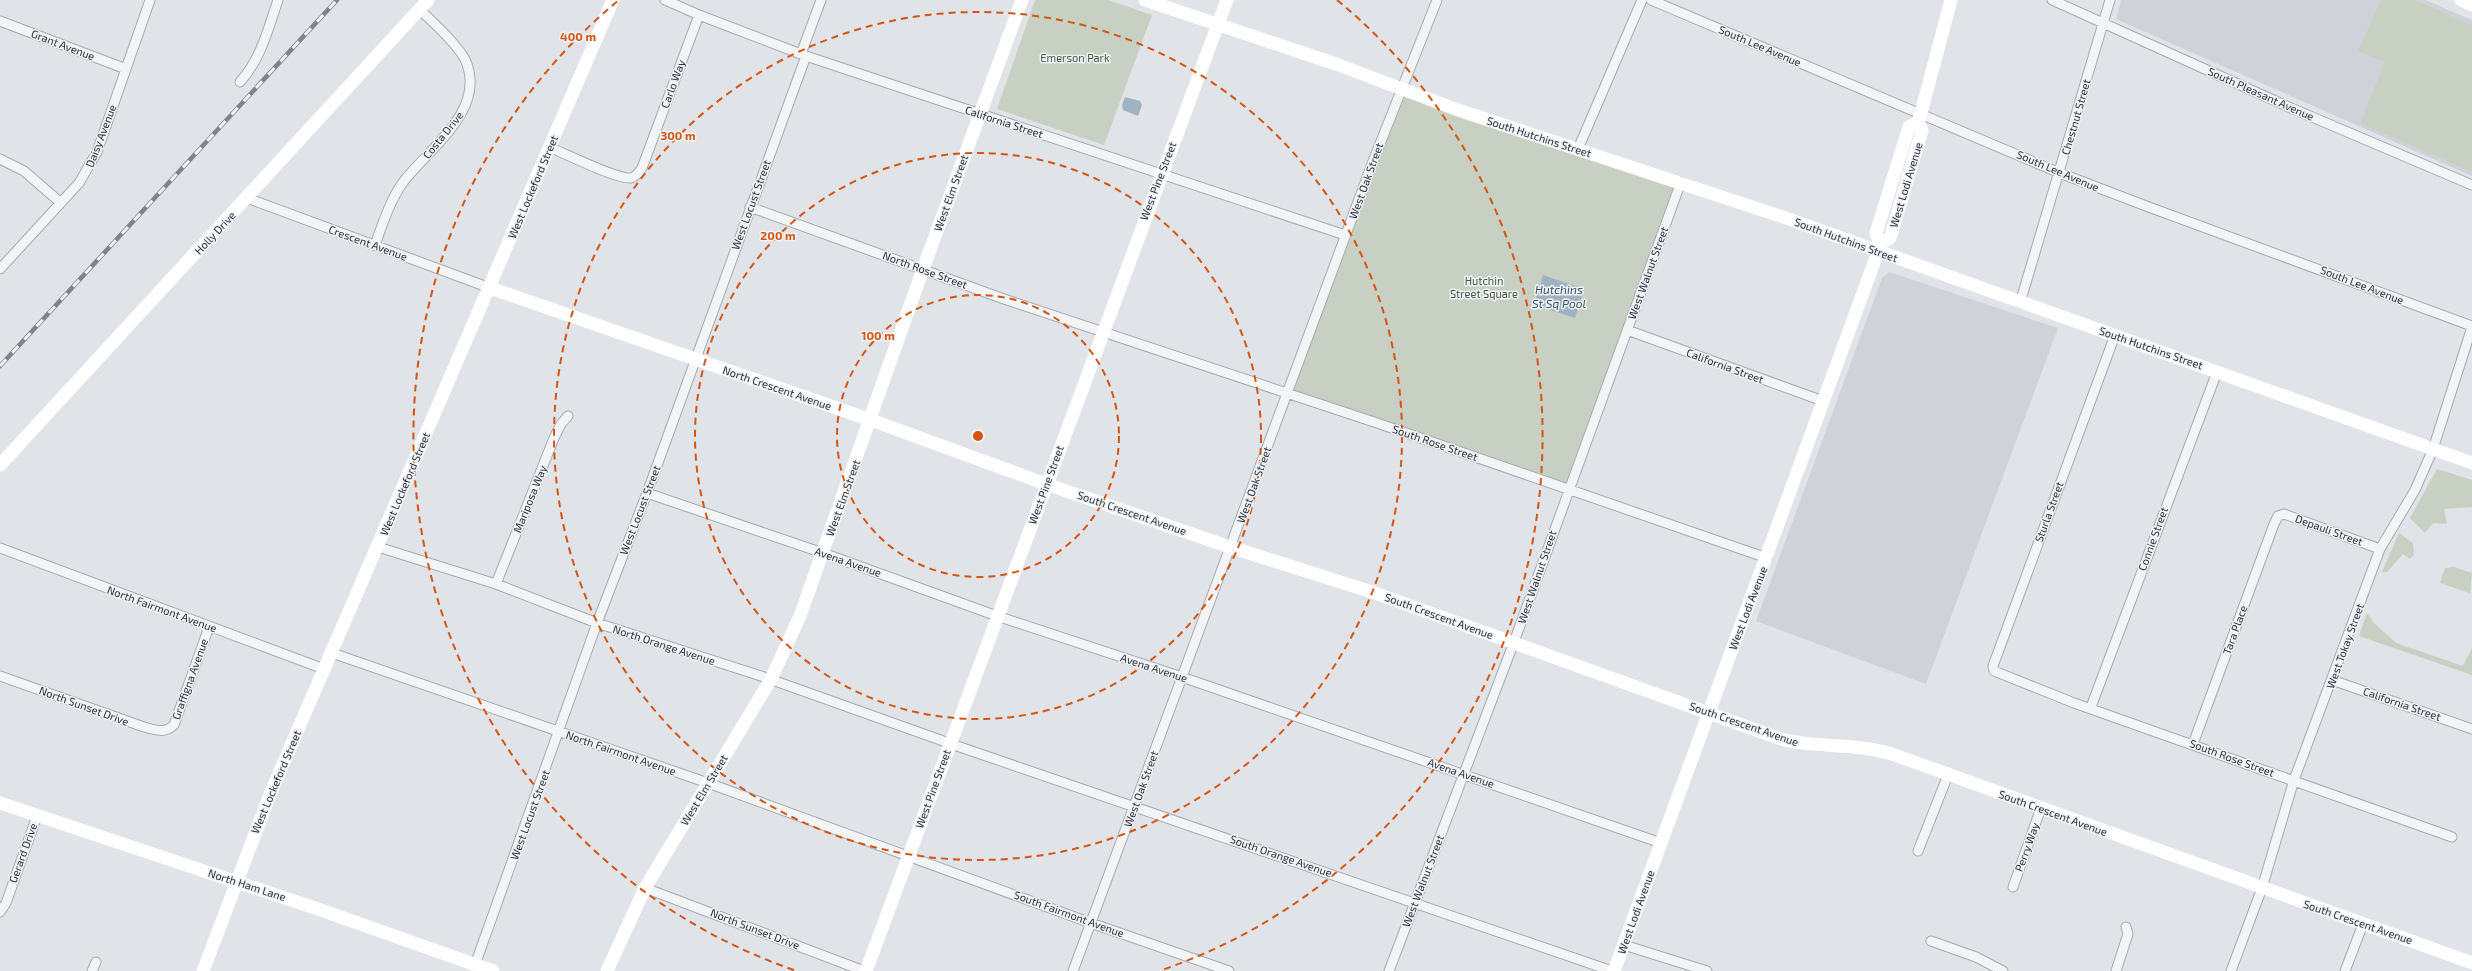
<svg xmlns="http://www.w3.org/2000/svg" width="2472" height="971" font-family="'Exo 2',sans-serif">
<rect width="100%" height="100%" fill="#e0e3e7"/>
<path fill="#cfd3d9" d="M 2121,0 L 2425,0 L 2472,20 L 2472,176 L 2116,19 Z
M 1889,272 L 2058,328 L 1926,684 L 1756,621 L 1882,278 Z"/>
<path fill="#c7d0c2" d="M 1035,0 L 1108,0 L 1152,15 L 1104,145 L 997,109 Z
M 2381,0 L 2415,0 L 2472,25 L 2472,172 L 2360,123 L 2385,62 L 2358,51 Z
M 1400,87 L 1681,182 L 1568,488 L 1288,393 Z
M 2437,469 L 2472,480 L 2472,507 L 2444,509 L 2447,524 L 2433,523 L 2425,533 L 2410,518 Z
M 2399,533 L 2413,543 L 2414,555 L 2410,559 L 2403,554 L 2387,572 L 2382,572 Z
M 2454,567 L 2472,573 L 2470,593 L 2440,583 L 2445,568 Z
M 2367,613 L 2375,624 L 2396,643 L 2463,666 L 2472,648 L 2472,675 L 2359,636 Z"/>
<path fill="#9fb3c3" d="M 1125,97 L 1140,101 L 1142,105 L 1138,116 L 1123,110 L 1122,105 Z
M 1543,275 L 1584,289 L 1575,318 L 1534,305 Z"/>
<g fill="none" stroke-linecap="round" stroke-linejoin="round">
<g stroke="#a6aab1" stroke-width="11">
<path id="street" d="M 665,0 L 699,15 L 806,56 L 1345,235
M 1651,0 L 2060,173 L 2146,206 L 2472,326
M 2052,0 L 2291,108 L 2472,185
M 0,21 L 126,69
M 801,54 L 821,0
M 240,82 C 261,59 268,29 278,0
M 549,147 C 564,153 618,180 631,178 C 636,177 639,172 642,168 L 699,15
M 1578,149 L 1642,0
M 0,159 L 24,171 L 61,203
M 247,198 L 490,288
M 750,207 L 1004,299 L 1377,423 L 1767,558
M 375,245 C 383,223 390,200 404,181 C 430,148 484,111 467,64 C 463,50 431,20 419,9
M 0,269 L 79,183 L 97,152 L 150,0
M 2020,303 L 2110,0
M 1627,330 L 1823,401
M 2115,335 L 1993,666 L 1994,671 L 2074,703 L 2452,837
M 647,493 L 823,553 L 997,616 L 1182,677 L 1661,843
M 378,547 L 496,584 L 597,623 L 764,677 L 960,747 L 1612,971
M 0,548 L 324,669
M 496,584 L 554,438 L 561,424 L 568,416
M 332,653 L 708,783 L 1091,923 L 1229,971
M 0,676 L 144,727 C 156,730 164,734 174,725 L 209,627
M 2332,680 L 2472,729
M 2091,707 L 2217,372
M 2193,744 L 2274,524 L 2278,516 L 2284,514 L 2380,549
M 1918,851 L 1948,775
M 2013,887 L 2041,808
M 645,888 L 864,971
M 0,912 L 6,903 L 37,816
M 1931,941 L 1976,957 L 2003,971
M 1624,945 L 1707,971
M 475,965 L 597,623 L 647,493 L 806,56
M 92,971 L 96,962
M 1073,971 L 1372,164 L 1437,0
M 1389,971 L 1514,642 L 1681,182
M 2116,971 L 2128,934 L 2126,927
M 2231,971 L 2262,888 L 2294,780 L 2380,549 L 2415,490 L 2433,449 L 2472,327
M 2345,971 L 2363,924"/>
</g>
<use href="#street" stroke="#f2f4f6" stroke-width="9"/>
<path stroke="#fff" stroke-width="13" d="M 1145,0 L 1336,64 L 1458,110 L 1783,217 L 2472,463
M 2461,0 L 2472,5
M 1880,244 L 1890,238 L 1922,131 L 1918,122
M 490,288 L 871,420 L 1046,484 L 1230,547 L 1372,592 L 1784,740 C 1821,748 1859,743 1895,755 L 2472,963
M 0,465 L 428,0
M 0,803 L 318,909 L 493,971
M 203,971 L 271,792 L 613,0
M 607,971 L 645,888 L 771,679 L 800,616 L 923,269 L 1022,0
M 866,971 L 1227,0
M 1614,971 L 1878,252 L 1880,244 L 1876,233 L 1909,127 L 1918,122 L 1921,113 L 1951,0"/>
<g stroke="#7b848f" stroke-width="4.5">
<path id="rail" d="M 0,366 L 337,0"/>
</g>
<use href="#rail" stroke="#eff2f5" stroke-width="3" stroke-dasharray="9" stroke-linecap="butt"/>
</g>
<g fill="none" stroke="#d55511" stroke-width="2" stroke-dasharray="7 5">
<circle cx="978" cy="436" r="141"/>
<circle cx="978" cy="436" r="283"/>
<circle cx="978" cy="436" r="424"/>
<path d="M794 970A565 565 0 0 1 619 0M1337 0A565 565 0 0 1 1162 970"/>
</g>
<g text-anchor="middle" stroke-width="3" stroke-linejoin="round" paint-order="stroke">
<g font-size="11" fill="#2b323d" stroke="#eff2f5">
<text transform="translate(63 45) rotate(21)" y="4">Grant Avenue</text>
<text transform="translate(1760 46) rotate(23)" y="4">South Lee Avenue</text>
<text transform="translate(673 84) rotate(-70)" y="4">Carlo Way</text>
<text transform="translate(2261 94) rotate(24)" y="4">South Pleasant Avenue</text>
<text transform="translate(2076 117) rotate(-74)" y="4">Chestnut Street</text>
<text transform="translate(1004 122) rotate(18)" y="4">California Street</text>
<text transform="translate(443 135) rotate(-51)" y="4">Costa Drive</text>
<text transform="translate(101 136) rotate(-69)" y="4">Daisy Avenue</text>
<text transform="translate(1539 137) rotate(18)" y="4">South Hutchins Street</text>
<text transform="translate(2058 171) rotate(23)" y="4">South Lee Avenue</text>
<text transform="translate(1158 181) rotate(-69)" y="4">West Pine Street</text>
<text transform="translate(1366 181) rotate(-70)" y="4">West Oak Street</text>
<text transform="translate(1906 185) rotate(-73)" y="4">West Lodi Avenue</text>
<text transform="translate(533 187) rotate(-67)" y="4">West Lockeford Street</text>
<text transform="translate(951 193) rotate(-70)" y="4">West Elm Street</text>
<text transform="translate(751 205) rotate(-70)" y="4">West Locust Street</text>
<text transform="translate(215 233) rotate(-47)" y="4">Holly Drive</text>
<text transform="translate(1846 240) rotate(20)" y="4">South Hutchins Street</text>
<text transform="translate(368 243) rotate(20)" y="4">Crescent Avenue</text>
<text transform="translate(925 270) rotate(20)" y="4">North Rose Street</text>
<text transform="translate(1648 273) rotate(-70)" y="4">West Walnut Street</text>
<text transform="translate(2362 285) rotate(21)" y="4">South Lee Avenue</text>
<text transform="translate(2151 348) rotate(19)" y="4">South Hutchins Street</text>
<text transform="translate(1725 366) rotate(20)" y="4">California Street</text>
<text transform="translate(777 388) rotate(19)" y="4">North Crescent Avenue</text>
<text transform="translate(1435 443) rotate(19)" y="4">South Rose Street</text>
<text transform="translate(405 484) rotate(-67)" y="4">West Lockeford Street</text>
<text transform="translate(1046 485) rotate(-70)" y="4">West Pine Street</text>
<text transform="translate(1254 485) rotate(-70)" y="4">West Oak Street</text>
<text transform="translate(843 498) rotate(-70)" y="4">West Elm Street</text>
<text transform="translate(530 499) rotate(-68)" y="4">Mariposa Way</text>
<text transform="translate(640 510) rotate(-69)" y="4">West Locust Street</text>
<text transform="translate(2049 512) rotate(-70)" y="4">Sturla Street</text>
<text transform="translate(1132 513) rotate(19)" y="4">South Crescent Avenue</text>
<text transform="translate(2329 530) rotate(20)" y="4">Depauli Street</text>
<text transform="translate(2153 539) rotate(-70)" y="4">Connie Street</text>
<text transform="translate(848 562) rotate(19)" y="4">Avena Avenue</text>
<text transform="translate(1537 577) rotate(-71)" y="4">West Walnut Street</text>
<text transform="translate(1748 608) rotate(-69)" y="4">West Lodi Avenue</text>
<text transform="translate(162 609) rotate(20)" y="4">North Fairmont Avenue</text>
<text transform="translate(1439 616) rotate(20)" y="4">South Crescent Avenue</text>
<text transform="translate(2235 630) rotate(-70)" y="4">Tara Place</text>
<text transform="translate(664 645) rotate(18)" y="4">North Orange Avenue</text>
<text transform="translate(2345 646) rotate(-70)" y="4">West Tokay Street</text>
<text transform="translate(1154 668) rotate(18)" y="4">Avena Avenue</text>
<text transform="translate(190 679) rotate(-70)" y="4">Graffigna Avenue</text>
<text transform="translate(2402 704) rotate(19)" y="4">California Street</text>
<text transform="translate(84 706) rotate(20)" y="4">North Sunset Drive</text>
<text transform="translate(1744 724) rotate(19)" y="4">South Crescent Avenue</text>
<text transform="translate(621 753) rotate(19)" y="4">North Fairmont Avenue</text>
<text transform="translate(2232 758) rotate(20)" y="4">South Rose Street</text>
<text transform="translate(1461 773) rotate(19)" y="4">Avena Avenue</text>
<text transform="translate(276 782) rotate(-67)" y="4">West Lockeford Street</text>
<text transform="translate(933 789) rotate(-70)" y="4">West Pine Street</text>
<text transform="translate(1141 789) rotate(-70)" y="4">West Oak Street</text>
<text transform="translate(704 790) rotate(-59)" y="4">West Elm Street</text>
<text transform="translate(2053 813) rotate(20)" y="4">South Crescent Avenue</text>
<text transform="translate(530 815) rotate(-70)" y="4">West Locust Street</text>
<text transform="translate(2027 847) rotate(-70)" y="4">Perry Way</text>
<text transform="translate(23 853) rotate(-70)" y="4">Gerard Drive</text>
<text transform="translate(1281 856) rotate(19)" y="4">South Orange Avenue</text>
<text transform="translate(1423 881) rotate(-69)" y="4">West Walnut Street</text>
<text transform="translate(247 885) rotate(18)" y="4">North Ham Lane</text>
<text transform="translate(1636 912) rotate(-70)" y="4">West Lodi Avenue</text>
<text transform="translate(1069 914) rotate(20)" y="4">South Fairmont Avenue</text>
<text transform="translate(2358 922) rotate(19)" y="4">South Crescent Avenue</text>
<text transform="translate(755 929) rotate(21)" y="4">North Sunset Drive</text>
</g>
<g font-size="11" fill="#41573a" stroke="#eff2f5">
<text x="1075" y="62">Emerson Park</text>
<text x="1484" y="285">Hutchin<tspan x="1484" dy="13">Street Square</tspan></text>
</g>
<g font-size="12" font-style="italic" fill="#3a536c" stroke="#eff2f5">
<text x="1559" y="294">Hutchins<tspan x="1559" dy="14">St Sq Pool</tspan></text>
</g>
</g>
<circle cx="978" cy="436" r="6" fill="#d55511" stroke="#eff2f5" stroke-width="2"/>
<g font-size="12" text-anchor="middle" font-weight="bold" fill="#d55511" stroke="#eff2f5" stroke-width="3" stroke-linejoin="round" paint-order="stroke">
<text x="578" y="41">400 m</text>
<text x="678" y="140">300 m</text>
<text x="778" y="240">200 m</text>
<text x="878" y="340">100 m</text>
</g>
</svg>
